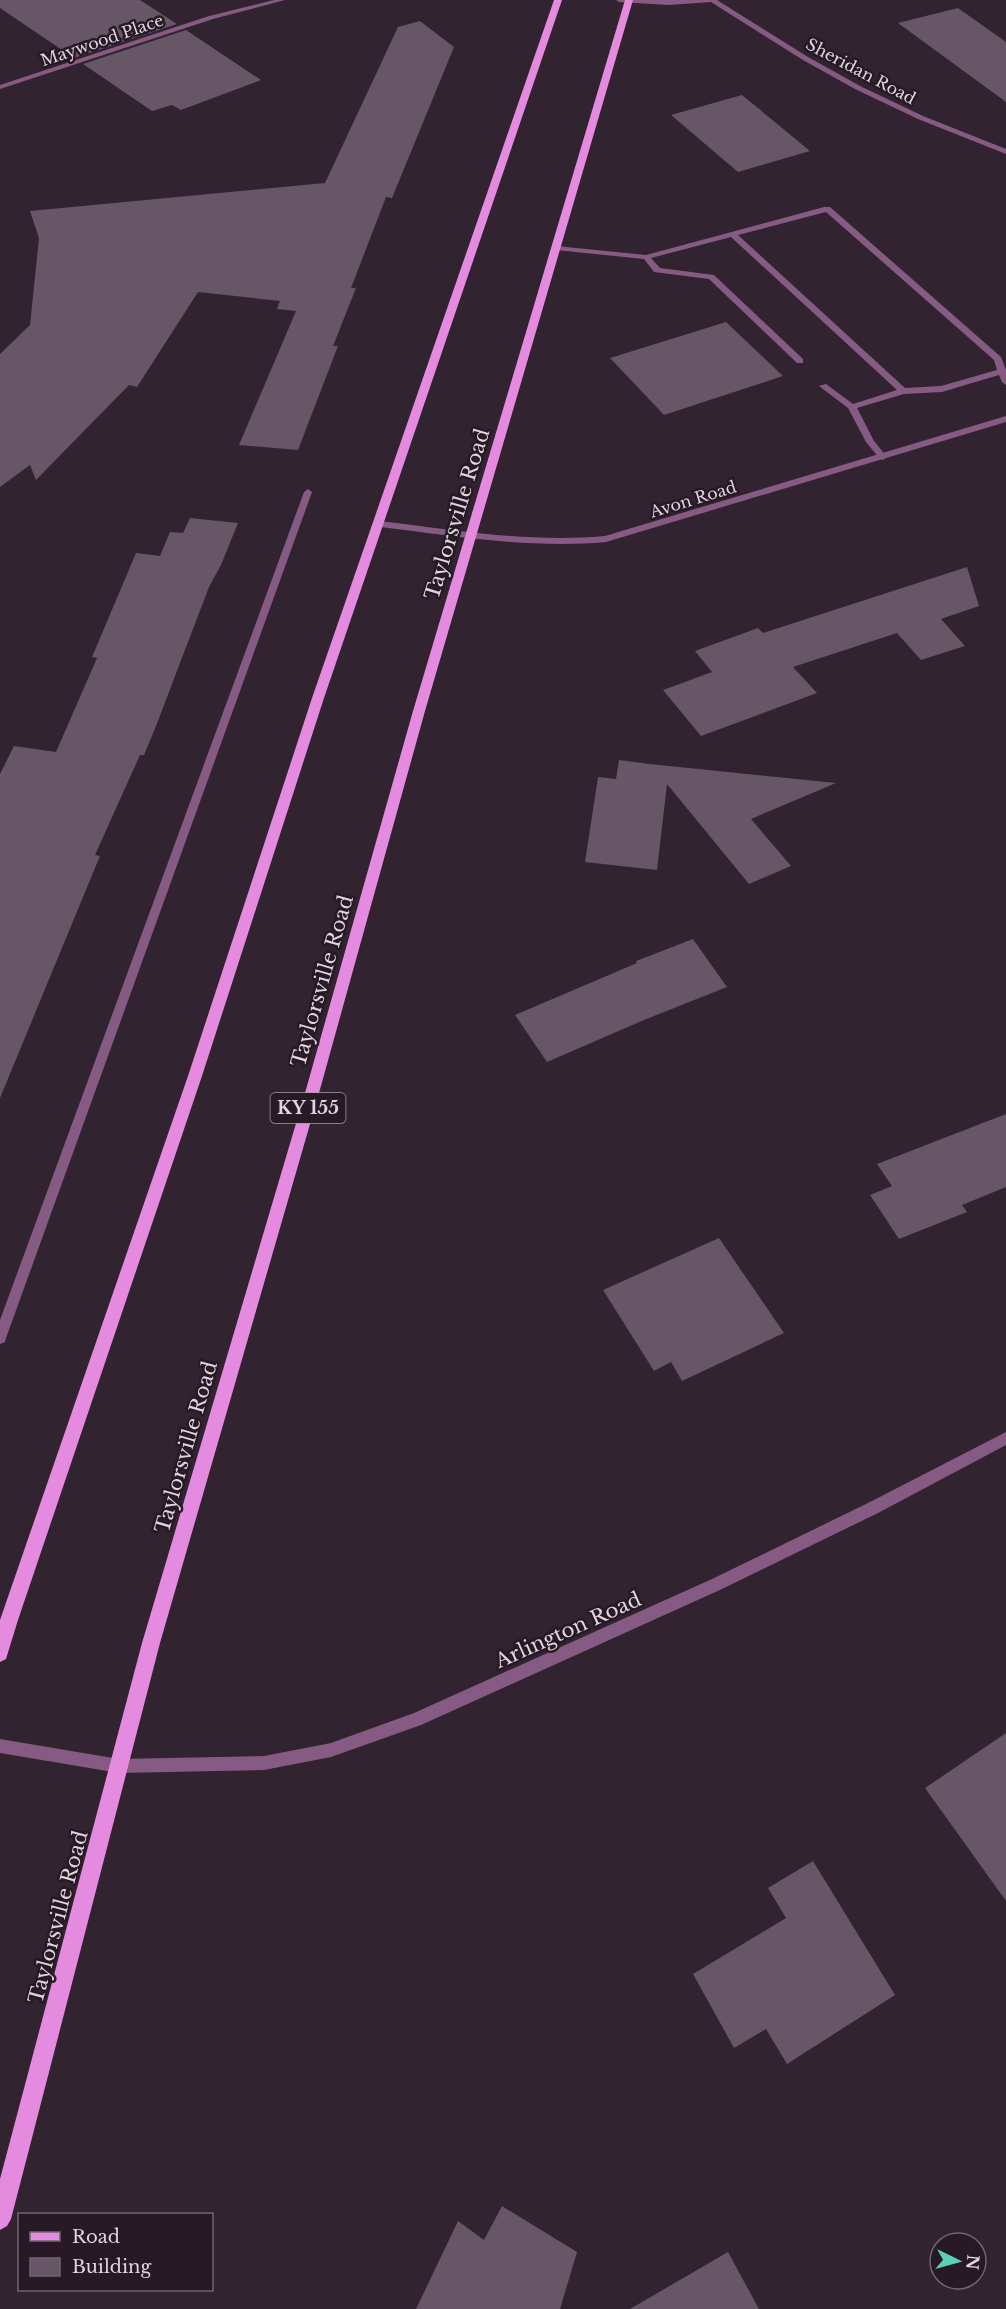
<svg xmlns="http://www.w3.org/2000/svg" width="1006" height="2309" font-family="'Libre Baskerville',serif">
<rect width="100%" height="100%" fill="#312330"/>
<path fill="#675665" d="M 0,0 L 140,0 L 177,24 L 74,58 L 0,8 Z
M 958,8 L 1006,42 L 1006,102 L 898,23 Z
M 420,21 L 454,47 L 392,198 L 386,197 L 351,288 L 356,288 L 333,346 L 338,346 L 298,450 L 239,445 L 296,311 L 277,309 L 280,301 L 198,292 L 137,387 L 129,385 L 36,480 L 30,465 L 0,487 L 0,354 L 30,325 L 39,238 L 30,211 L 325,183 L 398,27 Z
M 186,30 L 261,80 L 181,110 L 172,105 L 152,111 L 83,64 Z
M 742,95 L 810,151 L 738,172 L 671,115 Z
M 726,322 L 783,376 L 664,415 L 610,358 Z
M 190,518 L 238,523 L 221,565 L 209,587 L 156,726 L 144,755 L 140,755 L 95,855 L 100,856 L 0,1098 L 0,774 L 14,746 L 56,752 L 97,658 L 92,657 L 136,553 L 160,556 L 170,532 L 183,533 Z
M 967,567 L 979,606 L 941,619 L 965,646 L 921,660 L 897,633 L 793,667 L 817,693 L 701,736 L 663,690 L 712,672 L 695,651 L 758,628 L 763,633 Z
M 619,760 L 650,764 L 836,783 L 751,819 L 791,866 L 749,884 L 667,784 L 657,870 L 585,862 L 598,777 L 616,779 Z
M 693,939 L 727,987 L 644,1020 L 547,1062 L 515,1015 L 637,963 L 636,961 Z
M 1006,1114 L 1006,1187 L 962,1205 L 967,1212 L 899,1239 L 870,1195 L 892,1186 L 877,1164 Z
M 719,1238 L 784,1333 L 682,1381 L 671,1362 L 654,1371 L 603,1290 Z
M 1006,1733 L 1006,1901 L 925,1788 Z
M 813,1861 L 895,1995 L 787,2064 L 766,2029 L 734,2048 L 693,1974 L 786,1918 L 768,1888 Z
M 502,2206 L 577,2252 L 560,2309 L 416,2309 L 458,2221 L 484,2240 Z
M 728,2252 L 759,2309 L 630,2309 Z"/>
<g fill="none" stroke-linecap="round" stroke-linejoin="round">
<path fill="#865b83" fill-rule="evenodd" d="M 824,207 L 830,207 L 1001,357 L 1006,370 L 1006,385 L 1002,382 L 999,375 L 942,392 L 904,394 L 857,408 L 874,441 L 887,457 L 883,460 L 880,459 L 866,442 L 848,408 L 819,386 L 826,384 L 853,404 L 897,390 L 731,237 L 651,258 L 660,268 L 714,275 L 803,359 L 803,363 L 797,363 L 709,279 L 654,272 L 644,259 L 556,250 L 552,248 L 556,246 L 646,255 ZM 826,212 L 994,360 L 997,370 L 941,386 L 905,388 L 738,235 Z
M 308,489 L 312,492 L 6,1338 L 5,1342 L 0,1344 L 0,1320 L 304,492 Z"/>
<path fill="#865b83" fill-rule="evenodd" d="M 274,0 L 285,0 L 213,19 L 0,89 L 0,85 L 209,16 Z
M 616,0 L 717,0 L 808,57 L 860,86 L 923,116 L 1006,149 L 1006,154 L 918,119 L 855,89 L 803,60 L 711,2 L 669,5 L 619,2 Z
M 1006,416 L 1006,422 L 606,542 C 530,549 456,536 380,527 L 375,524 L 380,521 C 455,530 529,543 605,536 Z
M 1006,1432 L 1006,1445 L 878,1513 L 722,1589 L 421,1725 L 331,1757 L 264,1770 L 119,1773 L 0,1753 L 0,1739 L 119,1759 L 264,1756 L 331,1743 L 414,1713 L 712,1579 L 868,1503 Z"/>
<path fill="#e48adf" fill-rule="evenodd" d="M 554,0 L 562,0 L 324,698 L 202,1076 L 18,1620 L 6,1659 L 0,1662 L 0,1620 L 188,1076 L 312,698 Z
M 625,0 L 633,0 L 425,711 L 319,1093 L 160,1643 L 11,2219 L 7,2226 L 0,2230 L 0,2179 L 142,1643 L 305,1093 L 413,711 Z"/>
</g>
<g text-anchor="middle" stroke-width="5" stroke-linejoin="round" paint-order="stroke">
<g font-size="16" fill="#dfd6de" stroke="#271926">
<text transform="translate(102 40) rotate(-19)" y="6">Maywood Place</text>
<text transform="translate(861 71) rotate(28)" y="6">Sheridan Road</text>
<text transform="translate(693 499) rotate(-17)" y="6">Avon Road</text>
</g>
<rect fill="#271926" stroke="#a89da7" stroke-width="1.5" x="270.5" y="1093" width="75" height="30" rx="4.5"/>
<g font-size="18" font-weight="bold" fill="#dfd6de">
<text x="308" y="1114">KY 155</text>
</g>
<g font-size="20" fill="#dfd6de" stroke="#271926">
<text transform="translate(457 514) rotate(-73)" y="7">Taylorsville Road</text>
<text transform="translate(322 981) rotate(-74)" y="7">Taylorsville Road</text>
<text transform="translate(186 1447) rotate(-74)" y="7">Taylorsville Road</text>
<text transform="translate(568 1630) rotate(-24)" y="7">Arlington Road</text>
<text transform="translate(58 1917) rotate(-75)" y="7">Taylorsville Road</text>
</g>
</g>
<rect x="18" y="2213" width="195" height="78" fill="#271926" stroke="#716570" stroke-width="1.5"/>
<rect x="30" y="2232" width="30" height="9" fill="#e48adf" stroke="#716570" stroke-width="1.5"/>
<text x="72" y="2243" font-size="18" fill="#dfd6de">Road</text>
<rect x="30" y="2258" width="30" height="18" fill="#675665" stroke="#716570" stroke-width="1.5"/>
<text x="72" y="2273" font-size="18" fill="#dfd6de">Building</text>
<g transform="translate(958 2261) rotate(95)"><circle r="28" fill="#271926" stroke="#716570" stroke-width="1.5"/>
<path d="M0-4.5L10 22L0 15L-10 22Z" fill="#5dceb9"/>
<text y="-9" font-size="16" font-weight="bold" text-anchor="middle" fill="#dfd6de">N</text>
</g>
</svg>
